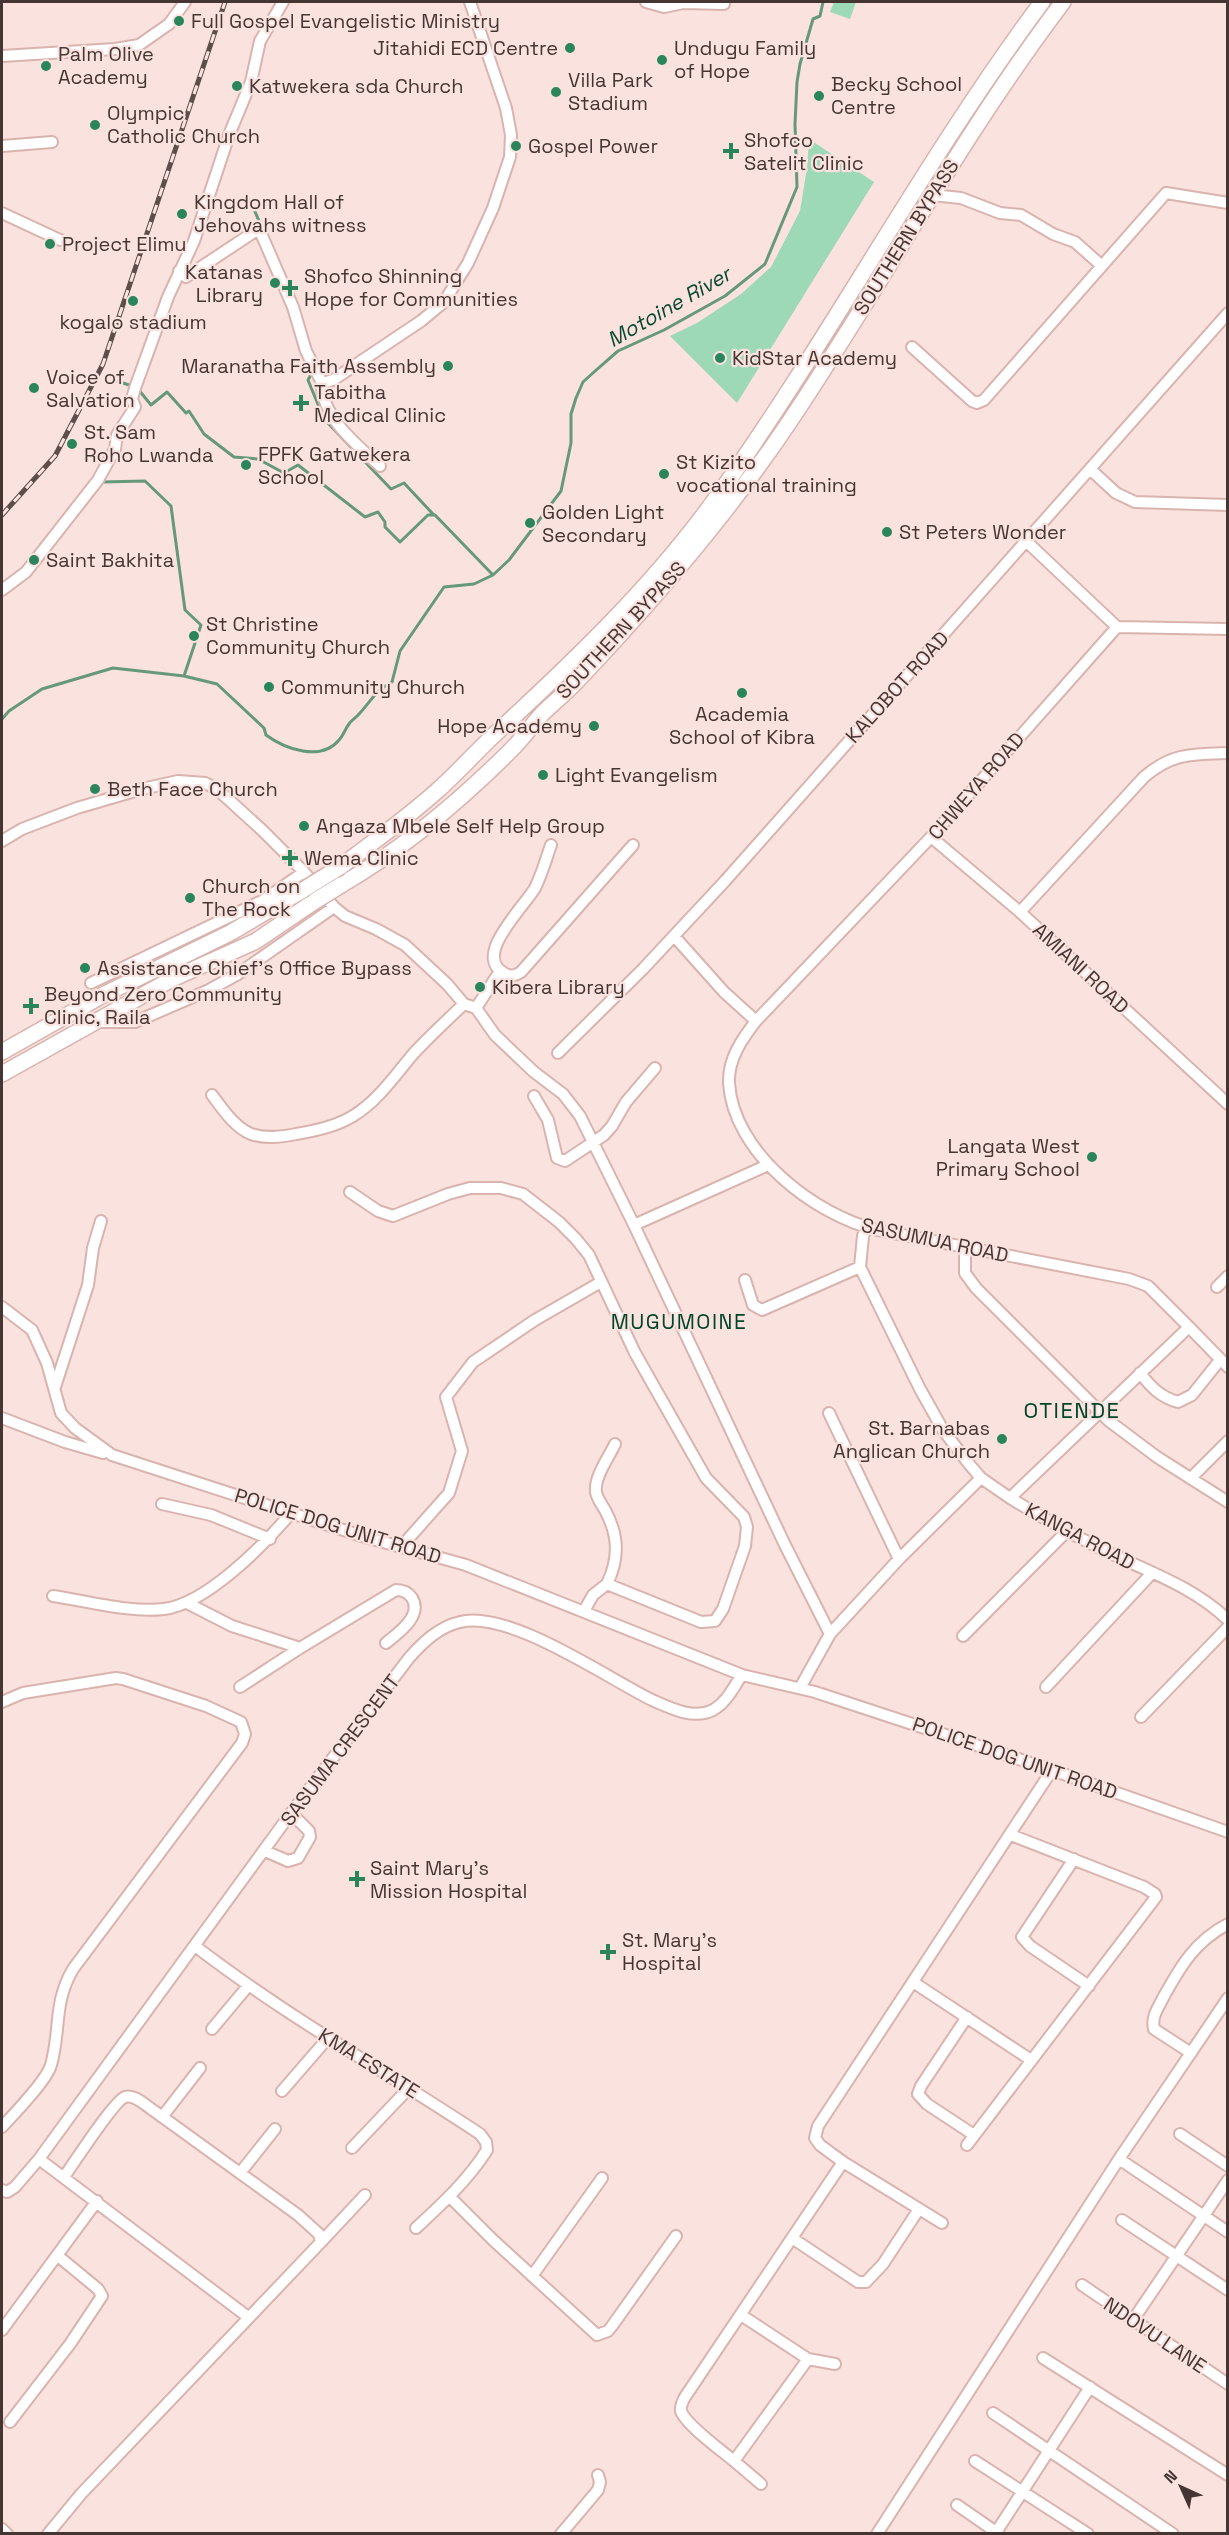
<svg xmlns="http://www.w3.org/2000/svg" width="1229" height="2535" font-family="'Space Grotesk',sans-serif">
<rect width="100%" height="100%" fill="#fae2df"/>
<path fill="#9dd8b7" d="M 834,2 L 856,2 L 850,19 L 830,12 Z
M 809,139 L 874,182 L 737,403 L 670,336 L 697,323 L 741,294 L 771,267 L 800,211 L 807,168 Z"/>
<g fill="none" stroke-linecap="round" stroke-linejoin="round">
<path stroke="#66987a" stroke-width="3" d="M 250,200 L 262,228
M 313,371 L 308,380 L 324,419 L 391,489 L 404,483 L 433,514
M 117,381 L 132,386
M 138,389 L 151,405 L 167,392 L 186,413 L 189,411 L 204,434 L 234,457 L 258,459 L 284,473 L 298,465 L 365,517 L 378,512 L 385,522 L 385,527 L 400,542 L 428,515 L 435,515 L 493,575
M 101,482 L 145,481 L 171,506 L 185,610 L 201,625 L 184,676
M 2,719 L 9,711 L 42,689 L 113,668 L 184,676 L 217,684 L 264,728 L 266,735 C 285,749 321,762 339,740 C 343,736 345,729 349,724 C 351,720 356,718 359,714 C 371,701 376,690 392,682 L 400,651 L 444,587 L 474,584 L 493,575 L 509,560 L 561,491 L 571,443 L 571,414 L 576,398 L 583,382 L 594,372 L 618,351 L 664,330 L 725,296 L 765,264 L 797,187 L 795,124 L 797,82 L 800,64 L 813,19 L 820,16 L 823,2"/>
<g stroke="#d9b4af" stroke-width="14">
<path id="minor" d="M 646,2 L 664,7 L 683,3 L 724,4
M 2,56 L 115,49 L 139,45 L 169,24 L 185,2
M 2,146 L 52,142
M 932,195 L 961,198 L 1000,213 L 1021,215 L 1053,234 L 1075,242 L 1102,266
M 2,213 L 60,240
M 179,271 L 186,277 L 257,230 L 260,231 L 293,307 L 306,351 L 322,383 L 333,380 L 421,321 L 444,302 L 468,263 L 493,208 L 510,157 L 511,135 L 506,108 L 470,2
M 912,347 L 972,401 L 977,403 L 984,400 L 1166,193 L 1228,203
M 322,383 C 321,417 357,445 380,466
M 1090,469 L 1116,493 L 1135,502 L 1228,505
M 1027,542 L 1117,627
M 2,590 L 26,572 L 98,480 L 115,449 L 117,435 L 135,407 L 132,399 L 135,388 L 168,297 L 194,241 L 229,135 L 251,82 L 260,41 L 283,2
M 931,837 L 1020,912 L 1228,1104
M 2,841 L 22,829 L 77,808 L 142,789 L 178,781 L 205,783 L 217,789 L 263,831 L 304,872 L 334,907 L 345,916 L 376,929 L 405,945 L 447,984 L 464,1004 L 476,1008 L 495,1035 L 534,1072 L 563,1094 L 580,1116 L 634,1225 L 785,1545 L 830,1634
M 551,845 C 546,859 542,874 535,888 C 524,907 472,956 504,973 C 511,977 514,976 521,972 L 633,845
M 1020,912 L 1144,777 C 1172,753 1192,754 1228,753
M 674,936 L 724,992 L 756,1021
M 91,983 L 262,901 L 304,872
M 476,1008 L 500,971
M 96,1022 L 135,1022 L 209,990 L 238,974 L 334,907
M 558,1053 L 643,969 L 725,881 L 1228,313
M 212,1095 C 222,1108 234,1127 251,1134 C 266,1139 281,1137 296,1134 C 315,1131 337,1126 353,1116 C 378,1101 396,1074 414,1053 C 430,1036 447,1020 464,1004
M 534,1096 L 548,1120 L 557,1158 L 565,1161 L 604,1135 L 612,1126 L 626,1102 L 655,1068
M 350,1192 L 378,1211 L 393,1216 L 448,1194 L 470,1188 L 501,1188 L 523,1194 L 559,1222 L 576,1239 L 589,1255 L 635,1353 L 706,1478 L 744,1517 L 747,1527 L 745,1546 L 723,1609 L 715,1621 L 701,1622 L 607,1584 L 593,1595 L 584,1611
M 634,1225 L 768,1165
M 866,1228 L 863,1236 L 860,1267 L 920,1389 L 943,1430 L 969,1464 L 981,1478 L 1010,1498 L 1189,1327 L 1228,1367
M 965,1248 L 965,1273 L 976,1288 L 1109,1421 L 1157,1457 L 1228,1502
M 745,1280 L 753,1305 L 762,1310 L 860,1267
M 1217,1287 L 1228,1276
M 2,1307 L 32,1330 L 47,1363 L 61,1413 L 75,1428 L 112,1455 L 365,1537 L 466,1565 L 742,1675
M 1189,1327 L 1148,1286 L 1129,1279 L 877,1230 C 814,1215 733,1152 729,1083 C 728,1059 742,1039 756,1021 L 931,837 L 1117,627 L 1228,629
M 1140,1373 C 1151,1387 1160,1397 1178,1402 L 1192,1395 L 1220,1360
M 55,1387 L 88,1285 L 93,1248 L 101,1221
M 829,1413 L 899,1559
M 2,1418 L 65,1442 L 103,1453
M 1191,1478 L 1228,1441
M 1010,1498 C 1043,1518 1076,1537 1112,1554 C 1152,1573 1195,1588 1228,1620
M 162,1504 L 211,1515 L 270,1539
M 401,1547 L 449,1493 L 462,1451 L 446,1397 L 473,1362 L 535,1320 L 601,1282
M 607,1584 C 619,1559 619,1537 606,1512 C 603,1506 597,1499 596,1492 C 594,1477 609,1457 615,1444
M 53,1596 C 87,1601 130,1613 164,1609 C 206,1604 264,1545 291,1513
M 187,1603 L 232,1626 L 300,1648 L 396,1590 C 402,1590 408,1592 412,1598 C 423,1616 398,1633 386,1643
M 963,1636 L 1066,1532
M 240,1687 L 300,1648
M 1046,1687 L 1152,1573
M 800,1688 L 830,1634 L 899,1559 L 981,1478
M 2,1702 L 23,1693 L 116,1678 L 123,1679 L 206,1706 L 241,1722 L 245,1734 L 242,1743 L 73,1969 C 53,2003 61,2030 51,2065 C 47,2080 14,2114 2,2127
M 1141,1717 L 1228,1627
M 265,1851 L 288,1861 L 298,1858 L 310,1837 L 309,1831 L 291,1813
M 1074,1859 L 1022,1937 L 1030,1946 L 1089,1986
M 195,1946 C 286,2016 385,2071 480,2134 L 486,2142 L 487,2150 C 468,2180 442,2204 416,2228
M 913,1982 L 1031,2060
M 967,2017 L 921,2086 L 918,2094 L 927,2104 L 974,2135
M 212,2029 L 248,1986
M 1191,2053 L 1154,2029 C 1151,2017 1158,2008 1163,1998 C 1180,1967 1195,1941 1228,1924
M 282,2091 L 328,2038
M 162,2117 L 200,2068
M 1180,2134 L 1228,2166
M 967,2145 L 1156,1897 L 1155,1894 L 1144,1887 L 1011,1835
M 352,2148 L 410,2087
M 39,2159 L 248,2317
M 1119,2159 L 1228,2232
M 843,2162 L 942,2223
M 240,2173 L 275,2129
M 2,2190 L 7,2192 L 15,2187 L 39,2159 L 291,1813 L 409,1658 C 423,1642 439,1627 460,1622 C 508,1609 607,1678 652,1700 C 670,1708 693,1720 713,1710 C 727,1702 733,1688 742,1675 L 815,1692 L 1052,1770 L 1228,1832
M 450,2197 L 493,2240 L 597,2335 L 608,2331 L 612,2326 L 676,2236
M 1122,2220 L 1228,2290
M 792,2238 L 858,2282 L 866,2282 L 883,2264 L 919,2209
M 321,2242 L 365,2195
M 532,2276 L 602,2178
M 1082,2285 L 1228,2384
M 741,2315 L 808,2359 L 835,2364
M 1133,2320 L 1228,2180
M 2,2330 L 97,2201
M 1043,2358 L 1228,2475
M 808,2359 L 734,2461 C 722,2451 685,2424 681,2411 C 680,2406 683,2401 685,2397 L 843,2162 L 820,2145 L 815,2138 L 818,2126 L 1052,1770
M 993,2413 L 1173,2534
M 10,2422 L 70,2344 L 102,2296 L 98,2289 L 58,2256
M 734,2461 L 761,2484
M 975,2461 L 1088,2534
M 957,2505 L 999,2534
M 2,2529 L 7,2534
M 48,2534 L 81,2494 L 321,2242 L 319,2234 L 298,2215 L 150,2108 C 144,2104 134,2094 125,2097 C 115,2100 73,2164 64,2177
M 561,2534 L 598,2490 L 600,2482 L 598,2475
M 877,2534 L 1119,2159 L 1228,1998
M 995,2534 L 1090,2387"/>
</g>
<g stroke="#d9b4af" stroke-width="18">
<path id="highway" d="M 340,867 C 373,842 407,818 438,790 C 457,773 475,753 494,735 C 572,663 651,588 714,501 C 830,339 923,162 1042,2
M 341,885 C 403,849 461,800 512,749 C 523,738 532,725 542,714 C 553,703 566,693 576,682 C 654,600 729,513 792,418 C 884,280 963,134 1063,2
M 2,1052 L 103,995 L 230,933 L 303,890
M 2,1074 L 172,979 L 256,941 L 315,901"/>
</g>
<use href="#minor" stroke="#fff" stroke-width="10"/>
<use href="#highway" stroke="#fff" stroke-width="15"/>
<g stroke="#5d4d4b" stroke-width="5">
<path id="rail" d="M 2,515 L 55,456 L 103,364 L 225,2"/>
</g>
<use href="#rail" stroke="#fae2df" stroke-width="3" stroke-dasharray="9" stroke-linecap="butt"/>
<g stroke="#d9b4af" stroke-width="18" stroke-linecap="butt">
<path id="highway-bridge" d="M 303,890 L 340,867
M 315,901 L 341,885"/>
</g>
<use href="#highway-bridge" stroke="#fff" stroke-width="15"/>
</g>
<g fill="#2a855c" stroke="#fae2df" stroke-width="2">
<circle cx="179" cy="21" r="6"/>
<circle cx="570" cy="48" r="6"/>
<circle cx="662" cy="60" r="6"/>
<circle cx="46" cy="66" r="6"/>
<circle cx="237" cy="86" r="6"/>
<circle cx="556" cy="92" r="6"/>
<circle cx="819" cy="96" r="6"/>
<circle cx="95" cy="125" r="6"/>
<circle cx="516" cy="146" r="6"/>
<path d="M728 142h6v6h6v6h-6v6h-6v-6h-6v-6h6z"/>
<circle cx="182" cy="214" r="6"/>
<circle cx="50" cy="244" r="6"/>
<circle cx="275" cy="283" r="6"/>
<path d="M287 279h6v6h6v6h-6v6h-6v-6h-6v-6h6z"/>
<circle cx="133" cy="301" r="6"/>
<circle cx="720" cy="358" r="6"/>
<circle cx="448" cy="366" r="6"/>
<circle cx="34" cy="388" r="6"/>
<path d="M298 394h6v6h6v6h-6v6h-6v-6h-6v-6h6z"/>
<circle cx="72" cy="444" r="6"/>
<circle cx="246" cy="465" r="6"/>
<circle cx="664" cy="474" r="6"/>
<circle cx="530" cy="523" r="6"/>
<circle cx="887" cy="532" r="6"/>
<circle cx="34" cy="560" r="6"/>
<circle cx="194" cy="636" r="6"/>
<circle cx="269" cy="687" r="6"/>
<circle cx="742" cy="693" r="6"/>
<circle cx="594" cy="726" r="6"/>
<circle cx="543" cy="775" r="6"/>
<circle cx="95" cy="789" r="6"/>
<circle cx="304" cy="826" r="6"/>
<path d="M287 849h6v6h6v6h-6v6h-6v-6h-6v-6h6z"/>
<circle cx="190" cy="898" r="6"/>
<circle cx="85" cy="968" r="6"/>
<circle cx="480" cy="987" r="6"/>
<path d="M28 997h6v6h6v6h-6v6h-6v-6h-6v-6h6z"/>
<circle cx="1092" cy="1157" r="6"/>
<circle cx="1002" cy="1439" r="6"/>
<path d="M354 1870h6v6h6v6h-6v6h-6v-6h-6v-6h6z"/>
<path d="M605 1943h6v6h6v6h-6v6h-6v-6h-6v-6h6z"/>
</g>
<g text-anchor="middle" stroke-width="4.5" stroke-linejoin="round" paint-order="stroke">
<g font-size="20" fill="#453634" stroke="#fae2df" text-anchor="start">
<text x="191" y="28">Full Gospel Evangelistic Ministry</text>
<text x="558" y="55" text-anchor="end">Jitahidi ECD Centre</text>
<text x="674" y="55">Undugu Family<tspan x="674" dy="23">of Hope</tspan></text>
<text x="58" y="61">Palm Olive<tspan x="58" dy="23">Academy</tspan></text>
<text x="568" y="87">Villa Park<tspan x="568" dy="23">Stadium</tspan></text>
<text x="831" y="91">Becky School<tspan x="831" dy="23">Centre</tspan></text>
<text x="249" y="93">Katwekera sda Church</text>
<text x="107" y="120">Olympic<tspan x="107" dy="23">Catholic Church</tspan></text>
<text x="744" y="147">Shofco<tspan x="744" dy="23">Satelit Clinic</tspan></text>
<text x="528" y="153">Gospel Power</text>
<text x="194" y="209">Kingdom Hall of<tspan x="194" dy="23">Jehovahs witness</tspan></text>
<text x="62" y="251">Project Elimu</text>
<text x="263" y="279" text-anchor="end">Katanas<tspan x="263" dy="23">Library</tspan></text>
<text x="304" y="283">Shofco Shinning<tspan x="304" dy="23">Hope for Communities</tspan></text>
<text x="133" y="329" text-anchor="middle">kogalo stadium</text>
<text x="732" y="365">KidStar Academy</text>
<text x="436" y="373" text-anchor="end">Maranatha Faith Assembly</text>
<text x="46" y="384">Voice of<tspan x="46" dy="23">Salvation</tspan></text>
<text x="314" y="399">Tabitha<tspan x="314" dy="23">Medical Clinic</tspan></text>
<text x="84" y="439">St. Sam<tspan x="84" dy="23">Roho Lwanda</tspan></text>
<text x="258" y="461">FPFK Gatwekera<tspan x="258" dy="23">School</tspan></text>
<text x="676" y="469">St Kizito<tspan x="676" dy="23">vocational training</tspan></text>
<text x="542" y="519">Golden Light<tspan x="542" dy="23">Secondary</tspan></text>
<text x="899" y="539">St Peters Wonder</text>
<text x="46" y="567">Saint Bakhita</text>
<text x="206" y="631">St Christine<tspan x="206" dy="23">Community Church</tspan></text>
<text x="281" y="694">Community Church</text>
<text x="742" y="721" text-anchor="middle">Academia<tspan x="742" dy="23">School of Kibra</tspan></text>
<text x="582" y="733" text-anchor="end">Hope Academy</text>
<text x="555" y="782">Light Evangelism</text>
<text x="107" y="796">Beth Face Church</text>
<text x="316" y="833">Angaza Mbele Self Help Group</text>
<text x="304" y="865">Wema Clinic</text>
<text x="202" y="893">Church on<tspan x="202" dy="23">The Rock</tspan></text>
<text x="97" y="975">Assistance Chief's Office Bypass</text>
<text x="492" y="994">Kibera Library</text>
<text x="44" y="1001">Beyond Zero Community<tspan x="44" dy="23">Clinic, Raila</tspan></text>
<text x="1080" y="1153" text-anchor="end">Langata West<tspan x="1080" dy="23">Primary School</tspan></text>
<text x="990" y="1435" text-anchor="end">St. Barnabas<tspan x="990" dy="23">Anglican Church</tspan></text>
<text x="370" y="1875">Saint Mary's<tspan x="370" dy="23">Mission Hospital</tspan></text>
<text x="622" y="1947">St. Mary's<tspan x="622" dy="23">Hospital</tspan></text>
</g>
<g font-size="20" fill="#453634" stroke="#fae2df">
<text transform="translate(906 237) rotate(-58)" y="7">SOUTHERN BYPASS</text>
<text transform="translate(621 630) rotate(-47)" y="7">SOUTHERN BYPASS</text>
<text transform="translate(897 687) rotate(-48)" y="7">KALOBOT ROAD</text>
<text transform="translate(976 786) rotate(-49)" y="7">CHWEYA ROAD</text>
<text transform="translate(1081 968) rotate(43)" y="7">AMIANI ROAD</text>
<text transform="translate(935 1240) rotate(12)" y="7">SASUMUA ROAD</text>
<text transform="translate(338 1526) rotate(17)" y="7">POLICE DOG UNIT ROAD</text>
<text transform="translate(1080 1536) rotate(28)" y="7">KANGA ROAD</text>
<text transform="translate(340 1750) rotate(-53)" y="7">SASUMA CRESCENT</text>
<text transform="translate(1015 1758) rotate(19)" y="7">POLICE DOG UNIT ROAD</text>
<text transform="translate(369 2063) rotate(32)" y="7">KMA ESTATE</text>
<text transform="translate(1155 2335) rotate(34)" y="7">NDOVU LANE</text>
</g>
<g font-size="21" font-style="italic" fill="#08482e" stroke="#fae2df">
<text transform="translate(669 307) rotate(-30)" y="7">Motoine River</text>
</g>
<g font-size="21" letter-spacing="1.5" fill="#00452a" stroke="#fae2df">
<text x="679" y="1329">MUGUMOINE</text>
</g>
<g font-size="22" letter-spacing="1.5" fill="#00452a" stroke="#fae2df">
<text x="1072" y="1418">OTIENDE</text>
</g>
</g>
<rect width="1229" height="2535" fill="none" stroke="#453634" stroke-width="6"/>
<g transform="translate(1181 2487) rotate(315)" stroke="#fae2df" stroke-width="4.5" paint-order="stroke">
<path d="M0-4.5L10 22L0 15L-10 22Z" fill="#453634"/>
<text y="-9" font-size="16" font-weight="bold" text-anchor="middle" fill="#453634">N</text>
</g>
</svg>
